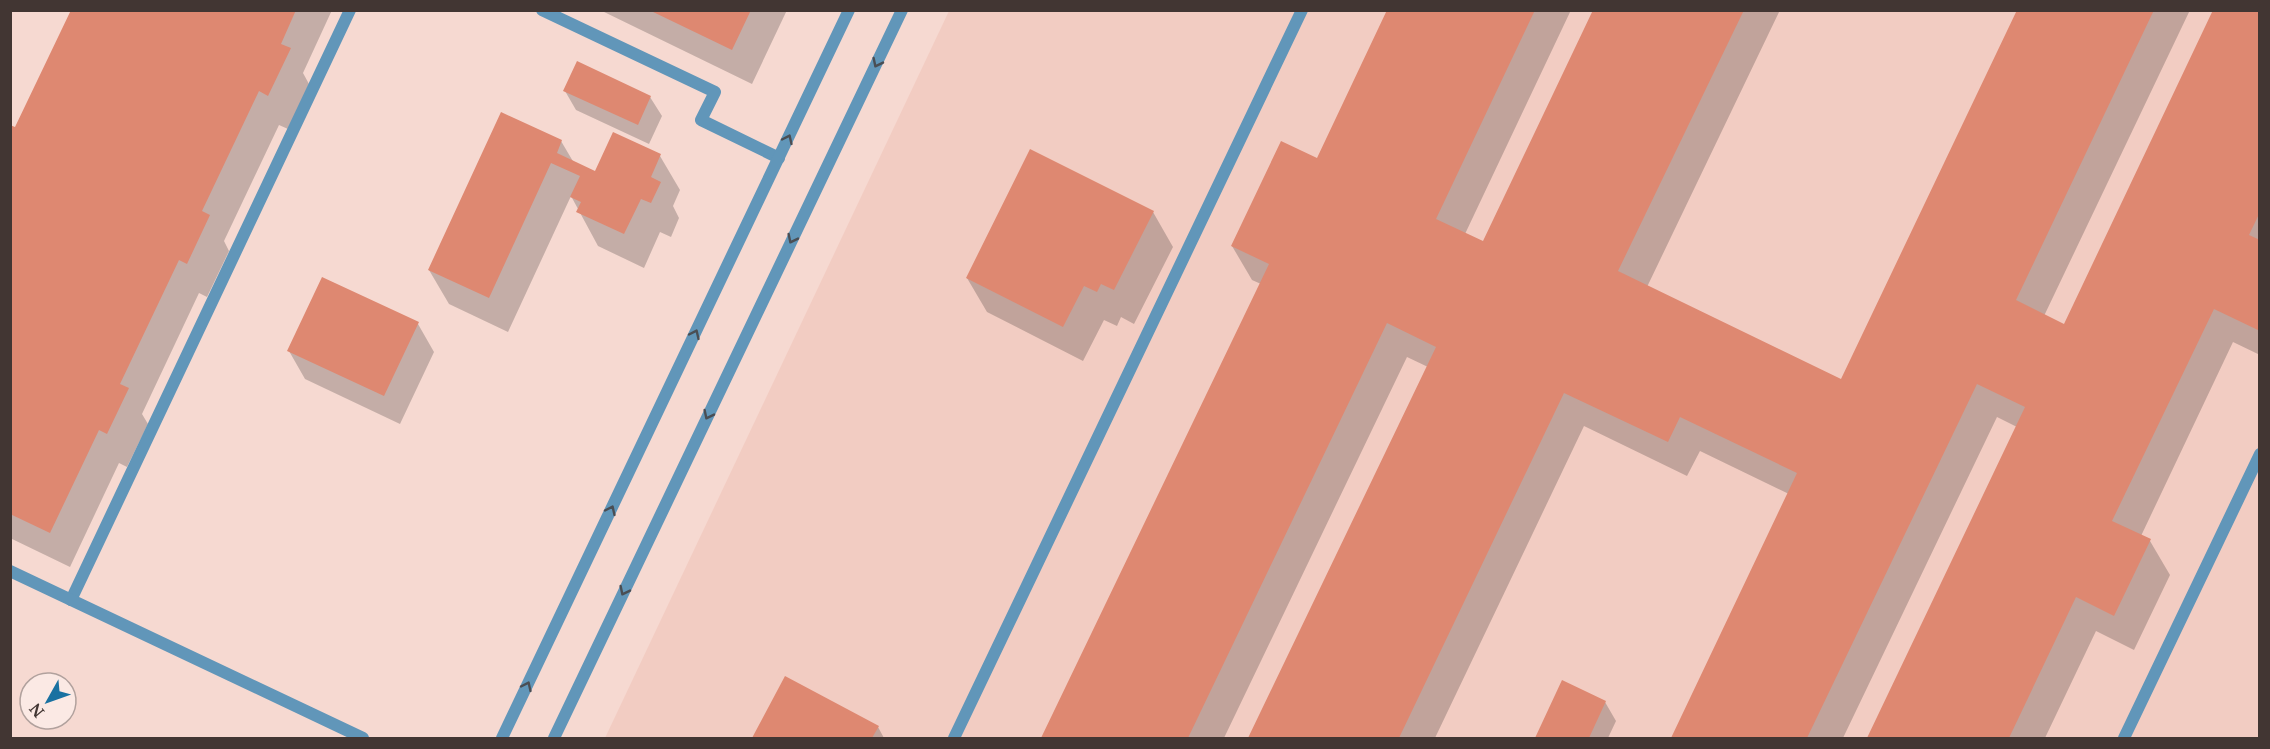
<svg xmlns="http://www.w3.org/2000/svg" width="2270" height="749" font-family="'Noto Serif',serif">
<rect width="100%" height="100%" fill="#f6d9d1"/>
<path fill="#f2ccc2" d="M 949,11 L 2259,11 L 2259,738 L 605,738 Z"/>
<path fill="#0003" d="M 73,10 L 332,10 L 303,73 L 309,84 L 288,129 L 279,125 L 224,241 L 229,251 L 207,297 L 199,293 L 142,414 L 148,424 L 127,467 L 119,463 L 70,567 L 10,538 L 10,127 L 16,129 Z
M 600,10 L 787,10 L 752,84 Z
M 1389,10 L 1571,10 L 1465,234 L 1484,243 L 1595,10 L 1780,10 L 1647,287 L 1841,381 L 2019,10 L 2190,10 L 2044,316 L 2065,326 L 2260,10 L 2260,355 L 2233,342 L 2141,536 L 2150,541 L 2170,575 L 2134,650 L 2096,631 L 2045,738 L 1868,738 L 2017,427 L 1997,417 L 1843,738 L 1672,738 L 1789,494 L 1700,451 L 1687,476 L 1584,426 L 1435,738 L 1250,738 L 1428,367 L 1407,357 L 1224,738 L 1043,738 L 1261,284 L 1252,280 L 1232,246 L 1318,160 Z
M 565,91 L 650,97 L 662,116 L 649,144 L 576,110 Z
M 614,134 L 660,156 L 680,190 L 673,206 L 679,218 L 671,237 L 660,232 L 644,268 L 598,246 L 571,196 L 508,332 L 449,304 L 429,270 L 561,141 L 574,163 L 596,173 Z
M 1153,212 L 1173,247 L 1134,324 L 1121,317 L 1117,326 L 1104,320 L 1083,361 L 987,312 L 967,278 Z
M 418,324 L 434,352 L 400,424 L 305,379 L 289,351 Z
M 785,678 L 878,727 L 884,738 L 753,738 Z
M 1563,682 L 1605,702 L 1616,721 L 1608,738 L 1537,738 Z"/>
<path fill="#de8871" d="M 71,10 L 296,10 L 281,44 L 291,48 L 268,96 L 259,91 L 202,211 L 210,215 L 187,264 L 179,260 L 120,384 L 129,388 L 107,434 L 99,430 L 50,533 L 10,514 L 10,125 L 15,127 Z
M 649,10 L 751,10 L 732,50 Z
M 1387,10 L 1535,10 L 1436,219 L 1483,241 L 1593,10 L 1744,10 L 1618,271 L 1841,379 L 2017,10 L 2154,10 L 2016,300 L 2064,324 L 2213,10 L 2260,10 L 2260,212 L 2249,235 L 2260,240 L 2260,331 L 2214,309 L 2112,521 L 2151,539 L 2114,616 L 2076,597 L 2009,738 L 1867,738 L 2025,407 L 1977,384 L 1807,738 L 1671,738 L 1797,473 L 1680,417 L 1668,442 L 1564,393 L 1399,738 L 1248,738 L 1436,347 L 1387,323 L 1188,738 L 1041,738 L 1269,264 L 1231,246 L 1281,141 L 1317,158 Z
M 577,61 L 651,96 L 638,125 L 563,91 Z
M 501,112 L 562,140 L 557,153 L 595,171 L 613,132 L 661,154 L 651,177 L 661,182 L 651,203 L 641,199 L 624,234 L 576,212 L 581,202 L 570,197 L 580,176 L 551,163 L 489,298 L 428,270 Z
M 1030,149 L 1154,211 L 1114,290 L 1101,284 L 1097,292 L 1084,286 L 1063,327 L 966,278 Z
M 322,277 L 419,322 L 384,396 L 287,351 Z
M 785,676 L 879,726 L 872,738 L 752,738 Z
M 1562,680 L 1606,701 L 1589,738 L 1535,738 Z"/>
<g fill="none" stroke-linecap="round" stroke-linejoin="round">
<path stroke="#6196b9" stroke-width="12" d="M 542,10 L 715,92 L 701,120 L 779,158
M 71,600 L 350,10
M 954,738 L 1302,10"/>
<path stroke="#6196b9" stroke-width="12" d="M 10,571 L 363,738
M 502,738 L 849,10
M 554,738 L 902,10"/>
<path stroke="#6196b9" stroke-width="12" d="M 2124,738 L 2260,454"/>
</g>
<defs><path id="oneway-chevron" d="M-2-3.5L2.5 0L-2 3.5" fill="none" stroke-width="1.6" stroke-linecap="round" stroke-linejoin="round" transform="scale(1.5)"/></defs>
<g stroke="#4a4e54">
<use href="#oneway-chevron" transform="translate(877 63) rotate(116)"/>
<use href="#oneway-chevron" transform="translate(788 139) rotate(-65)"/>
<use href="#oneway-chevron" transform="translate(792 239) rotate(116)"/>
<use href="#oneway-chevron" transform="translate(695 334) rotate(-65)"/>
<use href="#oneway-chevron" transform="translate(708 415) rotate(116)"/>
<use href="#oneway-chevron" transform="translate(611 510) rotate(-65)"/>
<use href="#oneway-chevron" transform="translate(624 591) rotate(116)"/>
<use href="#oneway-chevron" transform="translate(527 686) rotate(-65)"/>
</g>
<rect width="2270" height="749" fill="none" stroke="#423633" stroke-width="24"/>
<g transform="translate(48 701) rotate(230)"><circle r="28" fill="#fbe9e4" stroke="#b1a19d" stroke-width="1.5"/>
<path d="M0-4.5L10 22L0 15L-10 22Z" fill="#1971a1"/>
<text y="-9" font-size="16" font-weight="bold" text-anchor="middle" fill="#423633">N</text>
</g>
</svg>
